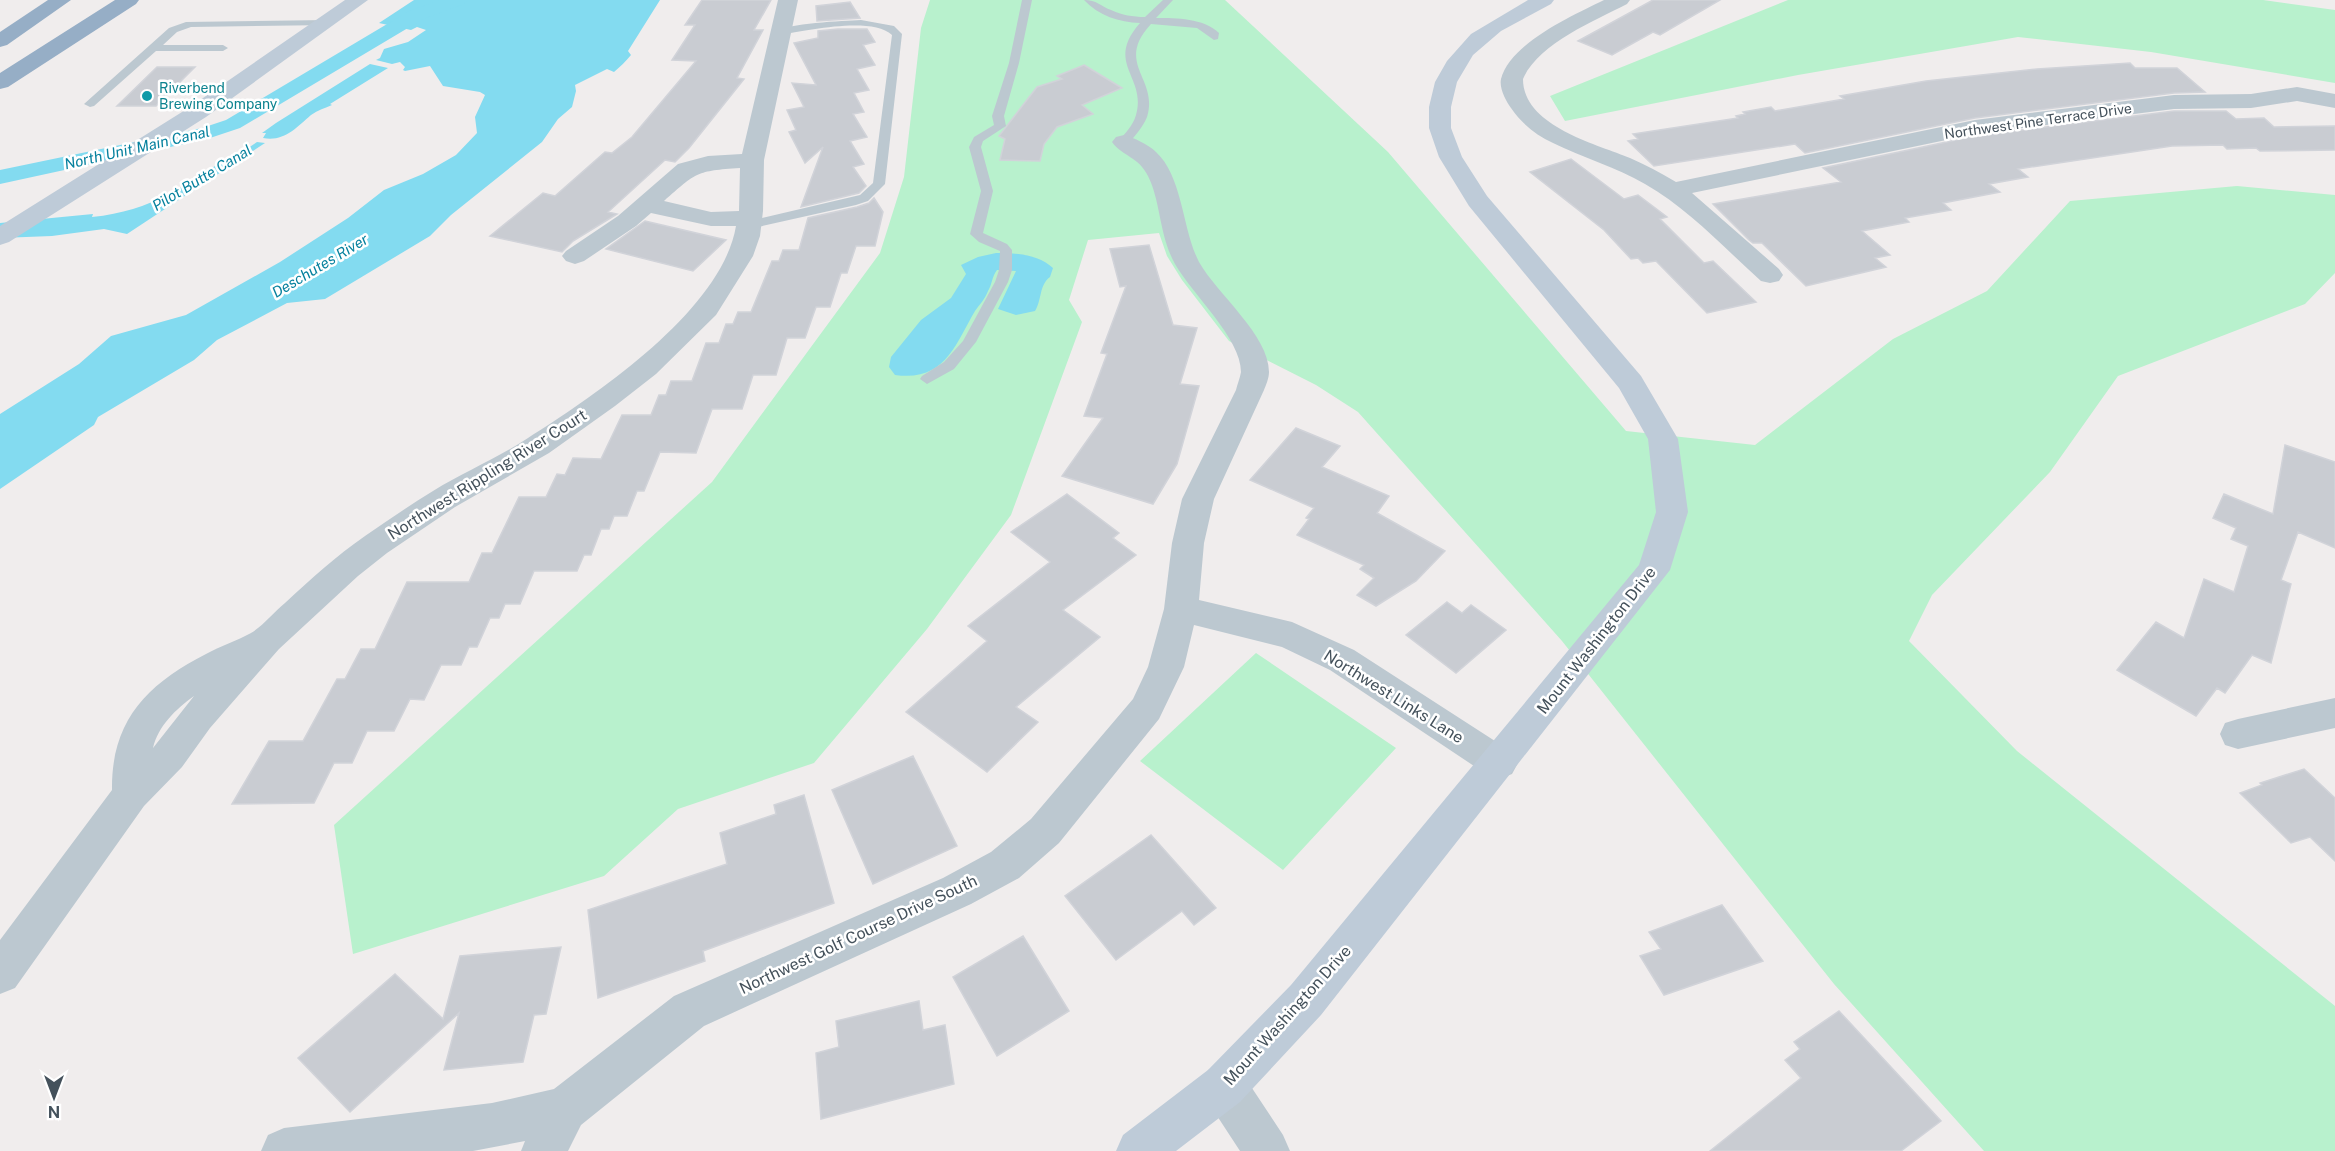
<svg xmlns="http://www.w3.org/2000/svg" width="2335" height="1151" font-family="'Public Sans',sans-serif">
<rect width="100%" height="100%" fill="#f0eded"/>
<path fill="#b8f1cd" d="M 930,0 L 1225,0 L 1388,152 L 1626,431 L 1755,445 L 1893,339 L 1987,291 L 2070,201 L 2237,186 L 2335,195 L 2335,273 L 2305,304 L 2118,376 L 2050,472 L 1932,595 L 1909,641 L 2017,751 L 2335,1006 L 2335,1151 L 1984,1151 L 1834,984 L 1562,641 L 1358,412 L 1316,385 L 1229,341 L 1182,280 L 1167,256 L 1159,233 L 1088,240 L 1069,300 L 1082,322 L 1011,515 L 927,629 L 814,763 L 678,809 L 604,876 L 353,954 L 334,825 L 712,482 L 880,253 L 904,177 L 921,28 Z
M 1788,0 L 2263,0 L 2335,10 L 2335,83 L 2151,52 L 2018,37 L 1798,75 L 1565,121 L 1550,96 Z
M 1256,653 L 1396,748 L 1283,870 L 1140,761 Z"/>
<path fill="#83dbf0" d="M 414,0 L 660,0 L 628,51 L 631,55 C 626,61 620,67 614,72 L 607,69 L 575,85 L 576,91 L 572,107 L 558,119 L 542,142 L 451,215 L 430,236 L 325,299 L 287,303 L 217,340 L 194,360 L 98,417 L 94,425 L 0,489 L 0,414 L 79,364 L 111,336 L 186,315 L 280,262 L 348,218 L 384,190 L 423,174 L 456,155 L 477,133 L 475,117 L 485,95 L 480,92 L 443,86 L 430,66 L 405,71 L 403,70 L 405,67 L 400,62 L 392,64 L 376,60 L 380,58 L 384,49 L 408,42 L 426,30 L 417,27 L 411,30 L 379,23 Z
M 370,64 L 388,68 L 330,104 L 332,105 C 325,108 318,110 311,115 C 296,128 284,142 263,138 L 266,133 L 262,133 L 276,123 Z
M 257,142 L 265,143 L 127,234 L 104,229 L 52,236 L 0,238 L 0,223 L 93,214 L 92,217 C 153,211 185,185 235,153 L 242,152 Z
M 996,253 C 1015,253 1038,254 1053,268 L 1050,277 C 1039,285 1042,300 1035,311 L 1016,315 L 998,309 L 1016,271 L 997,270 C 992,276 992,285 988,291 C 985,299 980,304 975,311 C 955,345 945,382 895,375 L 889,367 L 891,357 L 921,320 L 951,298 L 966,274 L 961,265 L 978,257 Z"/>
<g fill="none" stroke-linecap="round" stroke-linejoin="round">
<path fill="#83dbf0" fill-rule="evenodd" d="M 441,0 L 467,0 L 464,4 L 423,19 L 240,128 L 207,139 L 0,184 L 0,170 L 202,128 L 226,120 L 409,11 Z"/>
</g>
<path fill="#c9ccd2" stroke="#d1d3d9" stroke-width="1.5" d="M 702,0 L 771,0 L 754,30 L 763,30 L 737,78 L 744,79 L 689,148 L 675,162 L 665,160 L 608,212 L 617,214 L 573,241 L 562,252 L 490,236 L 543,193 L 555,196 L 605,152 L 612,153 L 632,137 L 696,61 L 672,60 L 695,25 L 685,25 Z
M 1653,0 L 1720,0 L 1660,35 L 1653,32 L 1612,55 L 1578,41 Z
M 850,2 L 860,18 L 817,21 L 816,6 Z
M 838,29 L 867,29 L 875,42 L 863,45 L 875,65 L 857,69 L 869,90 L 854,93 L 864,112 L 853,114 L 867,137 L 850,141 L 864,164 L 853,167 L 866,186 L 859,193 L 801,207 L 823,147 L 805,163 L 789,132 L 796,130 L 787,110 L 804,107 L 792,83 L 816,85 L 794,43 L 818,38 L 818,31 Z
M 2130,63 L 2135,68 L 2177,68 L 2205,92 L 2174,93 L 1975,118 L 1805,153 L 1795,144 L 1654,166 L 1628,141 L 1638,139 L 1633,134 L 1738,118 L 1736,116 L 1745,114 L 1743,112 L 1771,107 L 1775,111 L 1844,99 L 1840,96 L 1926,81 L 2037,69 Z
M 1084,65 L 1122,88 L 1082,105 L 1093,114 L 1057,127 L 1044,144 L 1040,161 L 1000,160 L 1005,139 L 999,136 L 1037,87 L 1062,79 L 1057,76 Z
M 157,67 L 195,67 L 156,106 L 117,106 Z
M 2174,111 L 2226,111 L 2236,119 L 2264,118 L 2274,127 L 2335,126 L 2335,150 L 2260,151 L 2256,148 L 2227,149 L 2223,145 L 2172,146 L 2018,169 L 2028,177 L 1989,184 L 2000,192 L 1943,203 L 1951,210 L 1905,218 L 1909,222 L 1862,231 L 1890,255 L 1875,258 L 1886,267 L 1806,286 L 1762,243 L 1753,243 L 1749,240 L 1713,204 L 1841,182 L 1823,168 L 1975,136 Z
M 1571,159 L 1624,199 L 1638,195 L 1667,217 L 1660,219 L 1704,263 L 1713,261 L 1756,302 L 1707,313 L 1656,261 L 1643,263 L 1638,258 L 1631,259 L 1604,230 L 1530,172 Z
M 874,198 L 883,212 L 875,246 L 856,246 L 847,273 L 841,273 L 830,307 L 816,307 L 805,338 L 787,338 L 776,375 L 753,375 L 742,409 L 712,409 L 696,453 L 660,452 L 644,491 L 637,491 L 627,516 L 614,516 L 609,529 L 601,529 L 591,555 L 584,555 L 577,571 L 534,571 L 520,604 L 505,604 L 499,618 L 490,618 L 477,647 L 469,647 L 461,665 L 441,665 L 424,700 L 410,699 L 394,731 L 367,731 L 352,763 L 334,763 L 314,803 L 232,804 L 269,741 L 303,741 L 337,679 L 345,679 L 361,649 L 375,649 L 407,582 L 469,582 L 482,553 L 492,553 L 519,497 L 546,497 L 557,474 L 565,475 L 573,458 L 601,459 L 622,415 L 651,415 L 659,395 L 666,395 L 671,381 L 692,381 L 706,343 L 719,343 L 726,324 L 733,324 L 738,312 L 751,312 L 772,261 L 779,261 L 783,250 L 799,250 L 808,218 L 857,207 L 869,203 Z
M 645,221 L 726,240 L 693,271 L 606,249 Z
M 1149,245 L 1173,325 L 1197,328 L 1180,384 L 1199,386 L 1177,464 L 1153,504 L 1062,476 L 1103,418 L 1084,416 L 1107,354 L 1101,353 L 1126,286 L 1120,287 L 1110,249 Z
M 1296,428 L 1340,446 L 1322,467 L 1389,496 L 1377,513 L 1445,551 L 1416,581 L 1376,606 L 1357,595 L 1374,578 L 1360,569 L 1364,565 L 1297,535 L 1309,519 L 1306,518 L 1314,508 L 1250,480 Z
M 2285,445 L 2335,462 L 2335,548 L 2298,532 L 2281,580 L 2291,584 L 2271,663 L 2252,655 L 2225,693 L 2217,688 L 2196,716 L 2117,670 L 2156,622 L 2184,638 L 2204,579 L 2234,592 L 2248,546 L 2231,539 L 2236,528 L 2213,518 L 2224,494 L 2273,514 Z
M 1067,494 L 1119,533 L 1113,538 L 1136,555 L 1063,610 L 1100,637 L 1016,707 L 1038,722 L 987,772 L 906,712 L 987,641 L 968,626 L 1050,562 L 1011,532 Z
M 1447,602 L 1462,613 L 1471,605 L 1506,630 L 1456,673 L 1406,635 Z
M 913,756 L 957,846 L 873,884 L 832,790 Z
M 2304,769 L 2335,798 L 2335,861 L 2310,837 L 2291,843 L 2240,793 L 2262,785 L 2260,783 Z
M 804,795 L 834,903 L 703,951 L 705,961 L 598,998 L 588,910 L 727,864 L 720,833 L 776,814 L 774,805 Z
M 1151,835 L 1216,908 L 1194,925 L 1182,911 L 1116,960 L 1065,896 Z
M 1722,905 L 1763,961 L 1664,995 L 1640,956 L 1661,949 L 1649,932 Z
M 1023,936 L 1069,1011 L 997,1056 L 953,977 Z
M 561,947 L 546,1014 L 534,1015 L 523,1062 L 444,1070 L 459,1013 L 350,1112 L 298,1058 L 395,974 L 443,1019 L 460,956 Z
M 919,1001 L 923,1030 L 945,1025 L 954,1084 L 821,1119 L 816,1053 L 839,1047 L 836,1021 Z
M 1839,1011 L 1941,1121 L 1901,1151 L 1710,1151 L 1801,1078 L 1785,1060 L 1800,1049 L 1794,1042 Z"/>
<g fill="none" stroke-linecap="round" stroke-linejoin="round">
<path fill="#bcc8d0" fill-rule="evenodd" d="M 1022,0 L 1032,0 L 1019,63 L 1004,116 L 1006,126 L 983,141 L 981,147 L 993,191 L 983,233 L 1007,244 L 1012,250 L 1012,270 L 1008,282 L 976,342 L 954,369 L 927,384 L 920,379 L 922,376 L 944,362 L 963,341 L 995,282 L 999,270 L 1000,251 L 979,242 L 970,234 L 981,191 L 969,147 L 974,137 L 994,125 L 992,116 L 1009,63 Z
M 1084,0 C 1097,0 1100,6 1111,10 C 1122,15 1133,17 1145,17 L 1163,0 L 1173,0 L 1156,18 C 1177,18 1203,18 1219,33 L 1218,39 L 1214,40 L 1197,28 L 1151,24 C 1114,64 1159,78 1147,117 C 1143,127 1135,136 1128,144 L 1120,144 L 1118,142 C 1125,133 1133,126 1136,115 C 1147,76 1104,64 1140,23 C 1119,22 1099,16 1084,0 Z
M 328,20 L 333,23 L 332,25 L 191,27 L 177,32 L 163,45 L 223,45 L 228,48 L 223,51 L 156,51 L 94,106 L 90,107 L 84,104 L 169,28 L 186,22 Z
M 861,20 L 894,26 L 902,34 L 885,184 L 868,201 L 856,205 L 749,229 L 745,228 L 743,225 L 745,222 L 860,195 L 873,183 L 892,35 C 871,16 806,31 780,35 L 775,32 C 787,23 843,21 861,20 Z"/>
<path fill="#bcc8d0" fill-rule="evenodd" d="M 778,0 L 798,0 L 764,160 L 763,211 L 760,236 L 753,256 L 716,315 L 656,374 L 615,406 L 549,453 L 455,507 L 387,553 L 358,576 L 279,649 L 210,728 L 182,767 L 144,806 L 15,988 L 0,994 L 0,940 L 112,790 C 111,721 147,684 206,654 C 220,646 237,641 251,633 C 263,626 274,612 285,603 C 311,579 336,556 365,536 C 387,521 410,505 433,491 C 464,472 498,458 528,438 C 596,395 722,310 736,226 L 711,226 L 651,213 L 636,226 L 584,261 L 575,264 L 566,261 L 562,256 L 566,251 L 618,216 L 678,164 L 708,156 L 742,154 ZM 740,168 L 739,211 L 711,212 L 664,201 C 697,172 696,171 740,168 ZM 194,696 L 153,748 C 158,726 176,709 194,696 Z
M 1604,0 L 1630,0 L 1627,4 C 1594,21 1538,44 1523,79 C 1523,126 1596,144 1630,158 C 1646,165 1661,173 1676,182 L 1975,120 L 2174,95 L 2251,94 L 2297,87 L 2335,94 L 2335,108 L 2297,101 L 2251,108 L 2174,109 L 1975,134 L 1692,193 L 1779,269 L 1783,275 L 1779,281 L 1770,283 L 1761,281 C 1723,247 1689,209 1645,184 C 1616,167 1583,158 1553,143 C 1536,135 1522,124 1511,108 C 1506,101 1499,88 1501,79 C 1510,43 1574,15 1604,0 Z
M 1124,135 C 1134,138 1148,144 1156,152 C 1183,177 1182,229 1199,262 C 1217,294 1269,335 1269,372 C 1269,378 1266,385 1264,390 L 1214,499 L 1204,543 L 1199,600 L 1292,622 L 1354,650 L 1512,752 L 1518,763 L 1512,774 L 1499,779 L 1486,774 L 1330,670 L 1282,647 L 1194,625 L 1184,667 L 1159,719 L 1059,843 L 1019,878 L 971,904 L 704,1026 L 581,1125 L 568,1151 L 521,1151 L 525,1141 L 473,1151 L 261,1151 L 268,1135 L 284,1128 L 492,1103 L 554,1089 L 674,996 L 943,878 L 991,852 L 1031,819 L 1133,699 L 1148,667 L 1164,609 L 1172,543 L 1182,499 L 1236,390 C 1237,385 1240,378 1241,372 C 1241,338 1192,294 1175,264 C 1159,235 1161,202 1148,176 C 1138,156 1123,157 1112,142 L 1116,137 Z
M 2335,698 L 2335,728 L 2238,749 L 2225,745 L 2220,734 L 2225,723 L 2238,719 Z
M 1224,1064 L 1240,1070 L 1283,1135 L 1290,1151 L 1240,1151 L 1208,1102 L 1202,1086 L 1208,1070 Z"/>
<path fill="#becbd8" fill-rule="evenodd" d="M 345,0 L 368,0 L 206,117 L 9,242 L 0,245 L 0,226 L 190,107 Z
M 1528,0 L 1554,0 L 1551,4 L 1501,31 L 1473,55 L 1457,82 L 1451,107 L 1451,128 L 1462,157 L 1487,196 L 1641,376 L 1678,439 L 1688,512 L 1670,570 L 1321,1015 L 1240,1102 L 1176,1151 L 1116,1151 L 1123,1135 L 1208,1070 L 1291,985 L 1639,565 L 1656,512 L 1648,439 L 1619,388 L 1469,206 L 1439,157 L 1429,128 L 1429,107 L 1435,82 L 1447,61 L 1471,34 Z"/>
<path fill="#96aec6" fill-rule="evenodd" d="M 48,0 L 71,0 L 7,45 L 0,47 L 0,32 Z
M 115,0 L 139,0 L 136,4 L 8,87 L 0,89 L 0,73 Z"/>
</g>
<circle fill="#0f9aa8" stroke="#fff" stroke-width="2" cx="147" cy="96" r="6"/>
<g text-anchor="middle" stroke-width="5" stroke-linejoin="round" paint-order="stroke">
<g font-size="14" fill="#0d838f" stroke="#fff" text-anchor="start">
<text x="159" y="93">Riverbend<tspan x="159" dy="16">Brewing Company</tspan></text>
</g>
<g font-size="14" fill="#44515b" stroke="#fff">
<text transform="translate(2038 121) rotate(-8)" y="5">Northwest Pine Terrace Drive</text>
</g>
<g font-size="15" font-style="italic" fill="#06819e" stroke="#fff">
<text transform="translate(137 148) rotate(-13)" y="5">North Unit Main Canal</text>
<text transform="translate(202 178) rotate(-31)" y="5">Pilot Butte Canal</text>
<text transform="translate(320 266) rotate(-31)" y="5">Deschutes River</text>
</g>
<g font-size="16" fill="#44515b" stroke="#fff">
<text transform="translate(487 474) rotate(-32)" y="6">Northwest Rippling River Court</text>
<text transform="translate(1596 640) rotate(-52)" y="6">Mount Washington Drive</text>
<text transform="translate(1394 696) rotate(32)" y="6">Northwest Links Lane</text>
<text transform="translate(858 934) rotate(-25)" y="6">Northwest Golf Course Drive South</text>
<text transform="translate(1287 1015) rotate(-48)" y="6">Mount Washington Drive</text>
</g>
</g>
<g transform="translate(54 1097) rotate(180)" stroke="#ffffff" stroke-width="4.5" paint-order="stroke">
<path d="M0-4.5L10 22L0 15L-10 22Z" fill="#44515b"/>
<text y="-9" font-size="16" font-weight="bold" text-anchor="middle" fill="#44515b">N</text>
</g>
</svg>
